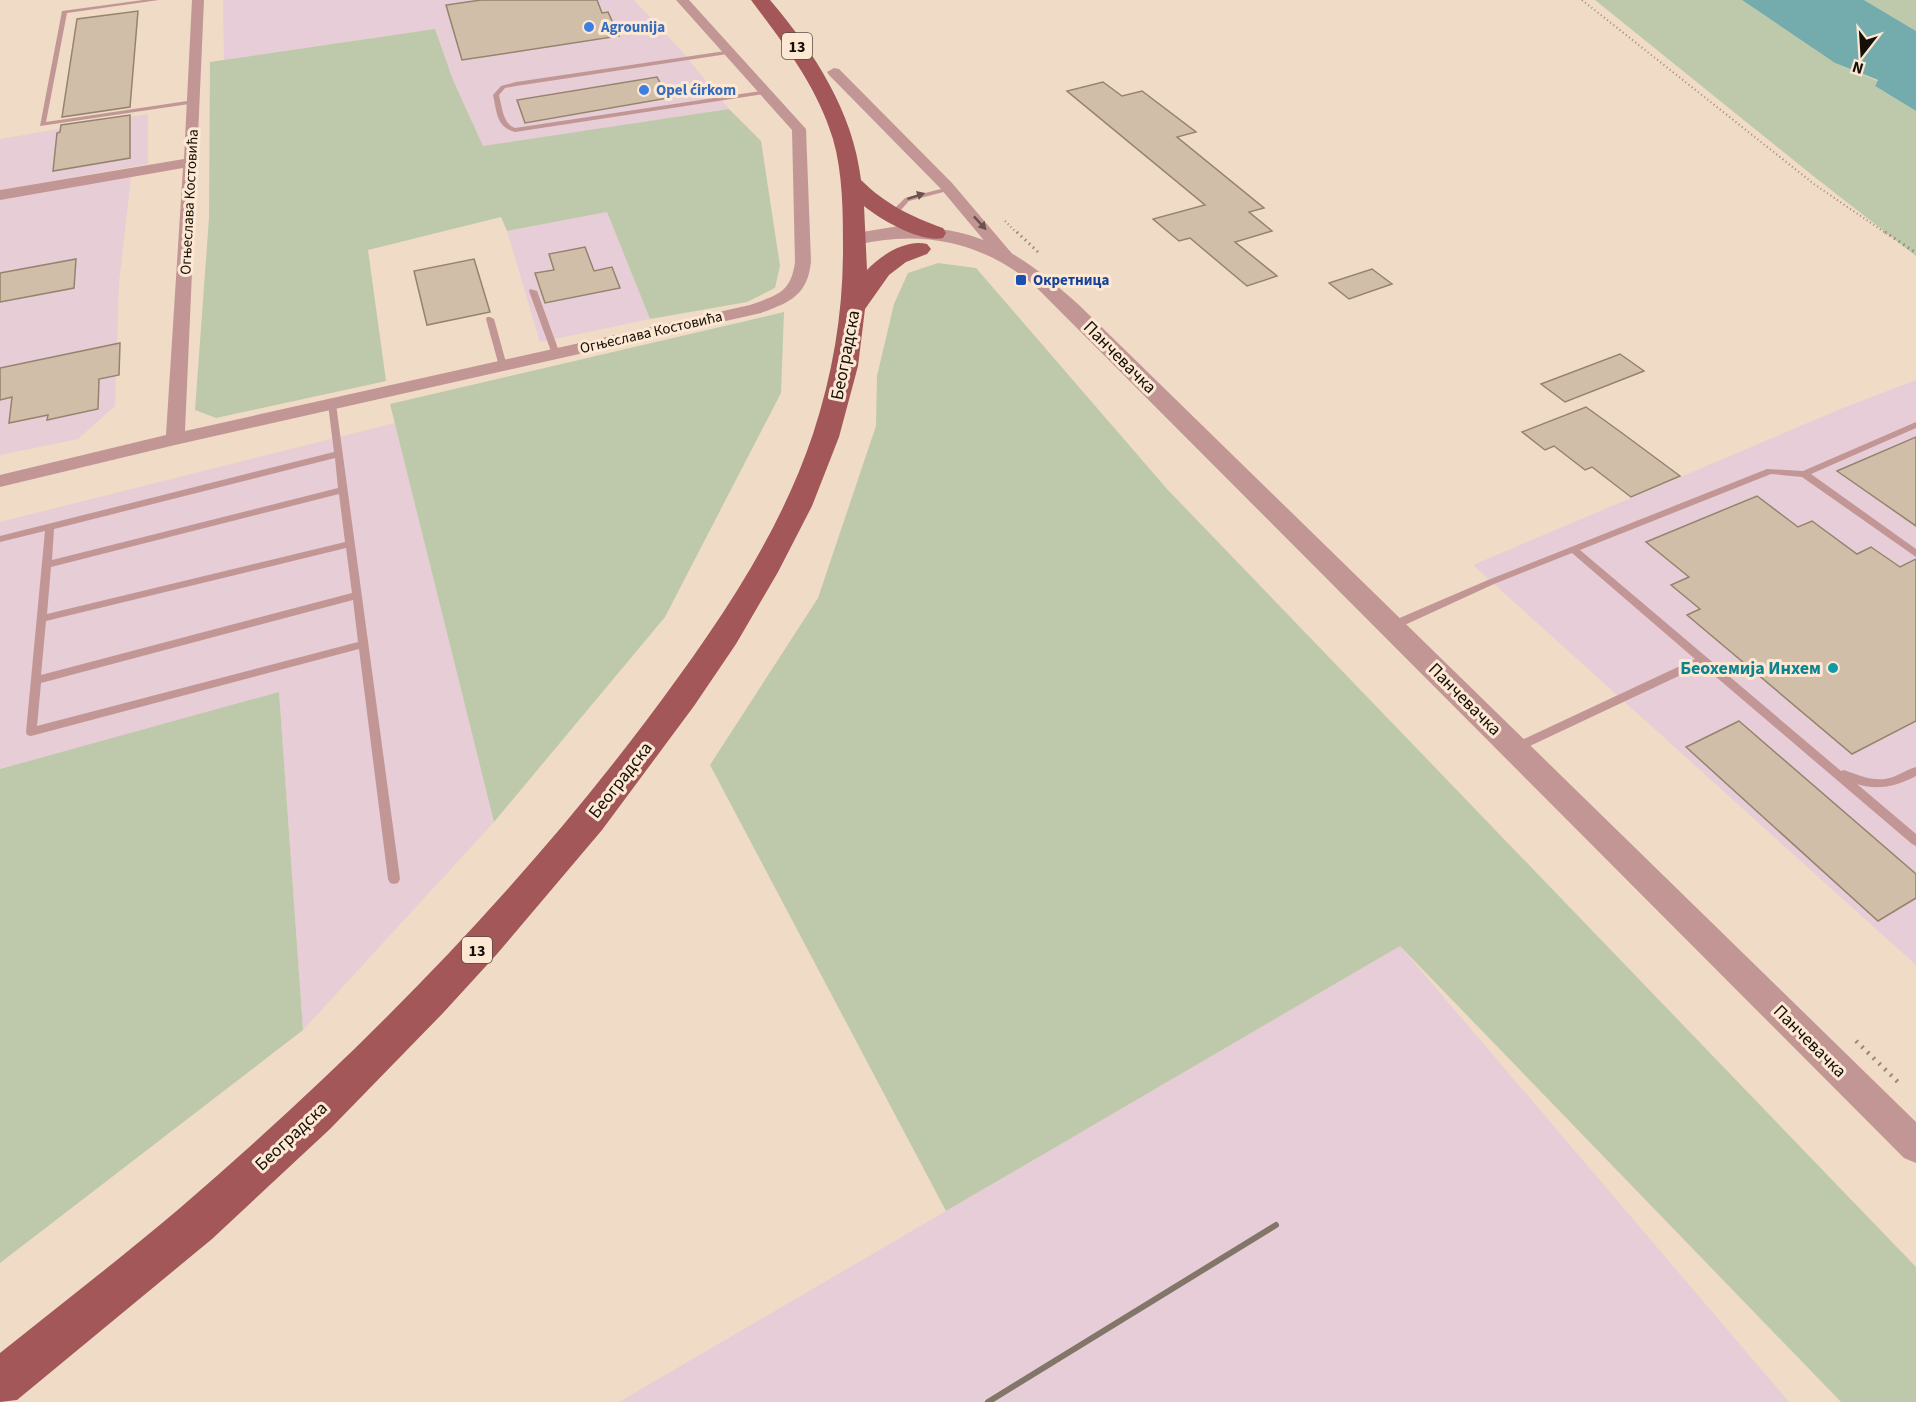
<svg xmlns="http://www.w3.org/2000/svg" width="1916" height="1402" font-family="'Source Sans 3',sans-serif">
<rect width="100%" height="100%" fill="#efdbc6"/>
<path fill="#e6cdd6" d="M 634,0 L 679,48 L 729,109 L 483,147 L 453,80 L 435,29 Z
M 148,114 L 148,164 L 0,190 L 0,139 Z
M 131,176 L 119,282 L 115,406 L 78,439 L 0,455 L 0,199 Z
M 395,423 L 494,822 L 303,1030 L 279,693 L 0,769 L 0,522 Z"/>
<path fill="#e6cdd7" d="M 223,0 L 634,0 L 224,60 Z
M 607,212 L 650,319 L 540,342 L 507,231 Z
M 1916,380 L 1916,965 L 1473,565 L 1843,408 Z
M 1400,946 L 1789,1402 L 619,1402 Z"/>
<path fill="#bec9ab" d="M 1595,0 L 1742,0 L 1835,63 L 1878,81 L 1875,86 L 1916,111 L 1916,256 L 1812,175 Z
M 1864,0 L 1916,0 L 1916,31 Z
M 435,29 L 453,80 L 483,146 L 729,109 L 761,141 L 780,266 L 775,288 L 747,302 L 650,319 L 607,212 L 507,231 L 501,217 L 368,250 L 386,381 L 216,418 L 195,410 L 209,218 L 210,62 Z
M 938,263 L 976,268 L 1167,489 L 1916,1267 L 1916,1402 L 1841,1402 L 1400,946 L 946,1211 L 710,765 L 818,598 L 876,426 L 877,376 L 894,304 L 908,273 Z
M 784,312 L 781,393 L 665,617 L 494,822 L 390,404 Z
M 279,692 L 303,1030 L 0,1263 L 0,769 Z"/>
<path fill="#74acad" d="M 1742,0 L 1864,0 L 1916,31 L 1916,111 L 1875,86 L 1878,80 L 1835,63 Z"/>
<path fill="#d1bea9" stroke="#95836f" stroke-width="1.5" d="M 481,0 L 597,0 L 602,13 L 608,12 L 619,36 L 462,60 L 446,5 Z
M 138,11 L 130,107 L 62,117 L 77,19 Z
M 657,77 L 668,98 L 525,123 L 517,100 Z
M 1103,82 L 1122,96 L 1142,91 L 1196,132 L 1177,137 L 1264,208 L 1249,212 L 1272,231 L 1235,242 L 1277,276 L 1247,286 L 1190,238 L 1179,241 L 1153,219 L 1205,205 L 1067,91 Z
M 130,115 L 130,158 L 53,171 L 57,133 L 60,132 L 61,125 Z
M 585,247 L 594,271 L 612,267 L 620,288 L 545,303 L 535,273 L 554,270 L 549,254 Z
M 76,259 L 74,288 L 0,302 L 0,273 Z
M 474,259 L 490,312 L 427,325 L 414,271 Z
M 1372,269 L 1392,284 L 1349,299 L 1329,283 Z
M 120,343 L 119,375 L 99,379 L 98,409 L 47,420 L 48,415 L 9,423 L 12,397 L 0,400 L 0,368 Z
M 1620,354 L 1644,371 L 1565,402 L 1541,384 Z
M 1586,407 L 1622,433 L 1680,476 L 1631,497 L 1592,467 L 1585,470 L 1554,446 L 1545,450 L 1522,432 Z
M 1916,437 L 1916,526 L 1837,471 Z
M 1757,496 L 1798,527 L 1812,521 L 1857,554 L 1871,547 L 1900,567 L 1916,559 L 1916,721 L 1852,754 L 1687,615 L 1700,609 L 1671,585 L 1689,577 L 1646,542 Z
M 1739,721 L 1916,874 L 1916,898 L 1878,921 L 1686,747 Z"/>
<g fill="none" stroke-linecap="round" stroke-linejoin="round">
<path stroke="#988979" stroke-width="2" stroke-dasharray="1 3" stroke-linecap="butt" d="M 1582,0 L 1814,184 L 1887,234
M 1005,221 L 1018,234"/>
<path stroke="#988979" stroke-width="3" stroke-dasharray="1.5 4" stroke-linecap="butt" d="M 1017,232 L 1039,253
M 1885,232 L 1916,253"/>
<path stroke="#988979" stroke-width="4.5" stroke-dasharray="2 6" stroke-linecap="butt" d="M 1856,1041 L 1898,1082"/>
<path fill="#c29695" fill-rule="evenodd" d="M 143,0 L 159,0 L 67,13 L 46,122 L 194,100 L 197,102 L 196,103 L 40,126 L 62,11 Z
M 732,50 L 734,51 L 734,53 L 516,86 L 505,88 L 499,95 C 502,107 503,124 515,128 L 768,90 L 770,91 L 770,93 L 515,132 C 496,127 497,112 493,95 L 501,86 L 516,82 Z
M 949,187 L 951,188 L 951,190 L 909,201 L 900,211 L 900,221 L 893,219 L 892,211 L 905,198 Z
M 530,289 L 537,291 L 560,354 L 559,356 L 556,356 L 552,354 L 529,291 Z
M 487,317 L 490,317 L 494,319 L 507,366 L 506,368 L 500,368 L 499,366 L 486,319 Z
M 332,401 L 336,404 L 400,879 L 398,883 L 394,884 L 390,883 L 388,879 L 359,649 L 31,736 L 27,735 L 26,732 L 45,531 L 0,542 L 0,536 L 334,452 L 328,404 ZM 335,458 L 338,488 L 52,560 L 54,529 ZM 339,494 L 345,542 L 47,614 L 51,567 ZM 346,548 L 352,593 L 41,675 L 46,621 ZM 353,600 L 358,642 L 37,726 L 41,683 Z
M 1916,422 L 1916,428 L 1811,474 L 1916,549 L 1916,557 L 1802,477 L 1771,474 L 1580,550 L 1841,771 L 1844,770 C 1861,776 1875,783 1893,777 C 1901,774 1908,769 1916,767 L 1916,776 C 1897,786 1878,791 1857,784 L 1916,834 L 1916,846 L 1912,844 L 1702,665 L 1519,751 L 1511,751 L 1510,748 L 1511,745 L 1695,659 L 1572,553 L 1494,584 L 1396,629 L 1392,630 L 1387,626 L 1388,623 L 1488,580 L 1767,469 L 1803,471 Z"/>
<path fill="#c29695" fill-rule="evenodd" d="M 192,0 L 204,0 L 185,431 L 750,305 C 777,295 791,293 795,262 L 792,130 L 676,0 L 689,0 L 806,129 L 811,262 C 807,296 790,302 761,313 L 175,445 L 0,487 L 0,475 L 166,435 L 183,168 L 0,200 L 0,190 L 184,159 Z
M 834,68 L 839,69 L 952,183 L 1014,256 L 1016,259 L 1014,262 L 1002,262 L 941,189 L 829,75 L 827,72 Z"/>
<path fill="#c29695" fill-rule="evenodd" d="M 899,226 C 981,227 1020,252 1079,305 L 1916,1122 L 1916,1163 L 1904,1158 L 1035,286 C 984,242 921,229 856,245 L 849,243 L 847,239 L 849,235 L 856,233 Z"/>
<path fill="#a35758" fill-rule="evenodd" d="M 751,0 L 770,0 C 814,52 853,111 861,180 C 885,204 912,217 943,228 L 946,233 L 943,238 C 921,243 881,220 864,206 L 867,270 C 881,255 906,239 927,244 L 931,249 L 927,254 L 906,262 L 889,275 L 865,309 L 858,366 L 839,437 L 812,506 L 778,572 L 736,644 L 694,706 L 602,830 L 497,954 L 443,1013 L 330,1129 L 212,1239 L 17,1400 L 0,1402 L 0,1353 C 60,1305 121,1258 180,1208 C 350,1062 511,900 646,721 C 712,633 778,539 813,434 C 833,373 843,313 843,249 C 843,213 843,174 833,139 C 817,86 784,44 751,0 Z"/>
<path stroke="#837668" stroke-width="6" d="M 988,1402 L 1276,1225"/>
</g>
<defs><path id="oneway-solid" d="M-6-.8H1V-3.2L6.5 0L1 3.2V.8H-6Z" transform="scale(1.5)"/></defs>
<g fill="#6c524e">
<use href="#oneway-solid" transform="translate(916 196) rotate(-18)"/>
<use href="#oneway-solid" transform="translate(980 223) rotate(47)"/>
</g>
<g fill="#3f7fe0" stroke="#fce8d3" stroke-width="2">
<circle cx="589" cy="27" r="6"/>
<circle cx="644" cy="90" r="6"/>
</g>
<rect fill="#1a4fb4" stroke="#fce8d3" stroke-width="2" x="1015" y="274" width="12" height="12" rx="3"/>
<circle fill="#0f9aa8" stroke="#fce8d3" stroke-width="2" cx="1833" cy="668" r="6"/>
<g text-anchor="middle" stroke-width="6" stroke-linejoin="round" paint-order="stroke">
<g font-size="15" font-weight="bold" fill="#366cbe" stroke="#fce8d3" text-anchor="start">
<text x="601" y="32">Agrounija</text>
<text x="656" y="95">Opel ćirkom</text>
</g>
<g font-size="15" fill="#160f08" stroke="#fce8d3">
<text transform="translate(189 202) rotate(-87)" y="5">Огњеслава Костовића</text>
<text transform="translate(651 332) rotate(-13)" y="5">Огњеслава Костовића</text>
</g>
<g font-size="15" font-weight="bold" fill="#164399" stroke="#fce8d3" text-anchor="start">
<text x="1033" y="285">Окретница</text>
</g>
<g fill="#fce8d3" stroke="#5b5045" stroke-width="1.5">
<rect x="782" y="33" width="30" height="26" rx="4.5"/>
<rect x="462" y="937" width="30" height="26" rx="4.5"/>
</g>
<g font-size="16" font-weight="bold" fill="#160f08">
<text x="797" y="52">13</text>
<text x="477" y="956">13</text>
</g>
<g font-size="18" fill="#160f08" stroke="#fce8d3">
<text transform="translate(845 355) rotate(-79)" y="6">Београдска</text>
<text transform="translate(1120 357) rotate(45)" y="6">Панчевачка</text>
<text transform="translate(1465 699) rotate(45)" y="6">Панчевачка</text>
<text transform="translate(620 780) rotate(-52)" y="6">Београдска</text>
<text transform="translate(1810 1041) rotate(45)" y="6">Панчевачка</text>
<text transform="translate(291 1136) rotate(-43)" y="6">Београдска</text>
</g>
<g font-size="18" font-weight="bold" fill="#0d838f" stroke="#fce8d3" text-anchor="end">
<text x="1821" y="674">Беохемија Инхем</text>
</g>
</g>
<g transform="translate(1862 54) rotate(197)" stroke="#fce8d3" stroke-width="4.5" paint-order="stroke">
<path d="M0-4.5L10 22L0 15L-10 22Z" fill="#160f08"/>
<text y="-9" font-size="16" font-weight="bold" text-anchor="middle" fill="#160f08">N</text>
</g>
</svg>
